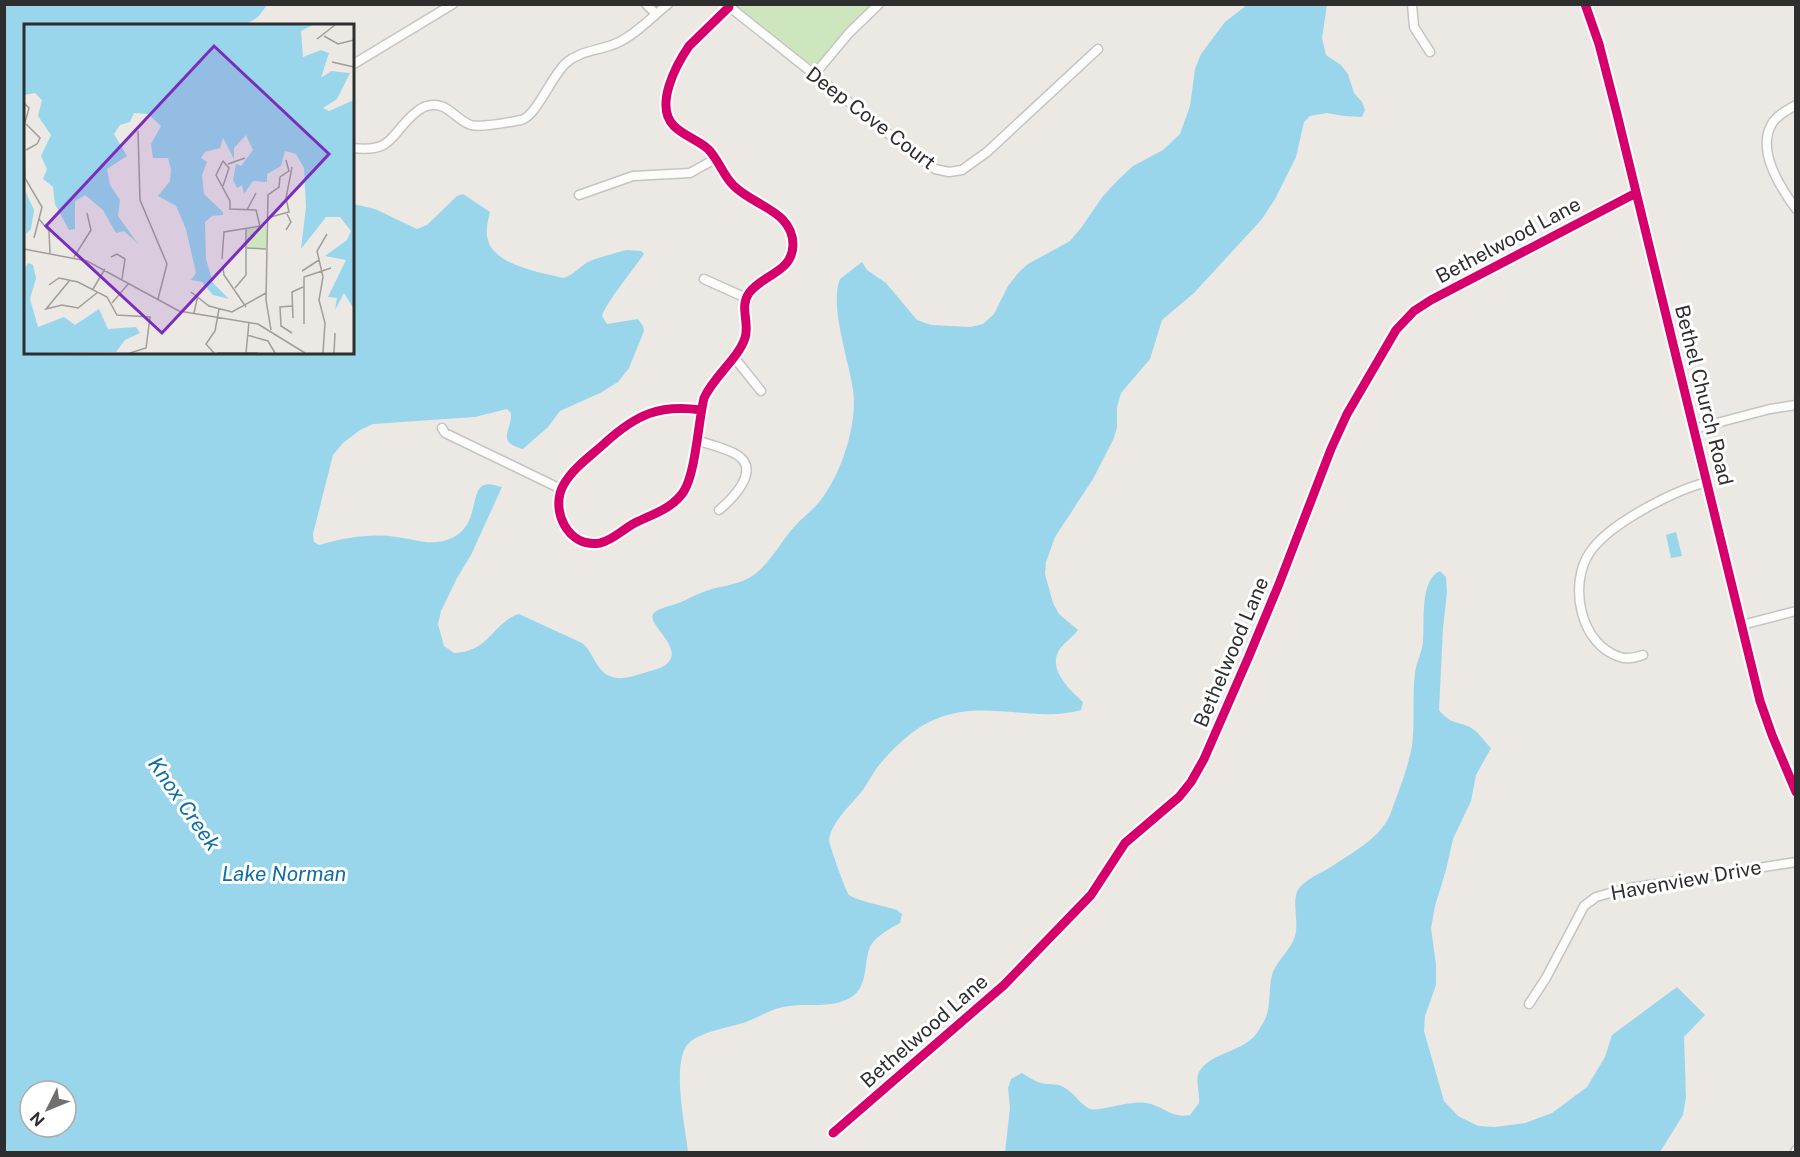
<svg xmlns="http://www.w3.org/2000/svg" width="1800" height="1157" font-family="'Public Sans',sans-serif">
<rect width="100%" height="100%" fill="#ece8e4"/>
<path fill="#cee6be" d="M 726,5 L 879,5 L 814,74 Z"/>
<path fill="#99d6ec" fill-rule="evenodd" d="M 5,4 L 267,5 L 258,17 L 245,25 L 26,26 L 26,352 L 352,352 L 353,204 L 375,209 L 417,229 L 427,225 L 457,196 L 463,194 L 490,212 C 488,221 485,230 488,240 C 494,265 542,273 564,278 L 572,274 L 586,263 L 595,259 L 626,250 L 641,251 L 644,254 C 635,267 605,304 602,316 L 607,324 L 638,319 L 643,326 L 644,331 L 629,368 L 618,382 L 600,393 L 560,411 L 548,427 L 523,449 C 495,441 512,432 511,413 L 507,409 L 475,417 L 373,424 L 360,430 L 343,443 L 333,455 L 313,534 L 314,542 L 319,545 C 344,538 371,533 397,537 C 412,539 428,545 443,541 C 482,532 468,491 484,485 C 489,483 497,486 502,487 L 471,555 L 457,578 L 441,611 L 438,624 L 444,646 L 454,653 C 490,652 493,622 519,614 L 582,643 C 595,653 595,674 616,678 C 626,679 637,675 647,672 C 652,670 659,669 664,666 C 690,649 641,622 655,612 C 660,608 670,606 676,604 C 685,601 692,596 701,593 C 716,586 734,586 749,578 C 769,566 779,544 794,527 C 802,518 812,511 820,501 C 841,475 858,424 853,390 C 849,360 829,306 840,279 L 862,262 L 867,270 L 886,283 L 917,320 L 931,325 L 970,327 L 983,324 L 994,314 L 1008,286 L 1019,272 L 1028,264 L 1070,241 L 1081,228 L 1103,196 L 1118,180 L 1133,166 L 1163,150 L 1180,134 L 1190,106 L 1195,69 L 1201,54 L 1225,22 L 1247,5 L 1327,5 L 1322,38 L 1326,55 L 1341,65 L 1348,74 L 1354,93 L 1362,102 L 1365,110 L 1362,117 L 1344,116 L 1327,113 L 1310,116 L 1304,122 L 1296,157 L 1275,199 L 1262,219 L 1194,293 L 1162,320 L 1150,359 L 1121,393 L 1117,407 L 1117,428 L 1113,440 L 1093,479 L 1055,537 L 1046,562 L 1045,574 L 1053,603 L 1059,614 L 1078,630 C 1073,637 1062,644 1058,652 C 1049,671 1070,690 1083,702 L 1081,710 C 1036,723 988,700 941,717 C 917,725 896,745 880,764 C 873,772 869,782 862,791 C 851,805 832,821 829,840 C 829,844 846,892 849,895 C 857,901 885,906 897,910 L 902,914 L 900,923 C 891,928 876,936 871,945 C 863,961 869,984 853,996 C 834,1009 810,1003 790,1006 C 774,1007 758,1018 743,1023 C 726,1028 705,1031 691,1041 C 669,1057 686,1129 688,1152 L 5,1152 ZM 30,1091 L 66,1091 L 66,1127 L 30,1127 Z
M 1676,532 L 1682,556 L 1671,558 L 1666,535 Z
M 1440,571 L 1446,577 L 1447,592 L 1443,628 L 1439,710 C 1451,726 1462,721 1473,729 C 1480,734 1485,742 1491,748 L 1476,775 L 1471,801 L 1453,839 L 1446,870 L 1435,906 L 1431,928 L 1436,965 L 1436,985 L 1425,1016 L 1424,1031 L 1444,1101 L 1458,1116 L 1478,1126 L 1495,1127 L 1525,1123 L 1552,1113 L 1587,1087 L 1605,1057 L 1612,1035 L 1677,987 L 1705,1015 L 1684,1037 L 1686,1097 L 1683,1115 L 1660,1152 L 1005,1152 L 1010,1108 L 1008,1088 L 1011,1079 L 1022,1073 C 1027,1076 1033,1080 1038,1082 C 1047,1086 1057,1082 1065,1088 C 1074,1093 1081,1105 1090,1109 C 1098,1112 1131,1100 1146,1103 C 1162,1105 1172,1119 1190,1115 L 1199,1103 C 1200,1094 1195,1080 1199,1072 C 1209,1055 1235,1052 1249,1041 C 1255,1037 1259,1030 1263,1023 C 1272,1009 1268,990 1272,975 C 1277,959 1294,948 1296,931 C 1298,918 1291,897 1300,887 C 1309,877 1322,873 1334,865 C 1353,852 1380,838 1390,815 C 1398,792 1408,769 1412,746 C 1415,722 1412,697 1415,673 C 1416,663 1422,653 1423,642 C 1425,623 1419,580 1440,571 Z"/>
<g fill="none" stroke-linecap="round" stroke-linejoin="round">
<g stroke="#c5c4c5" stroke-width="11">
<path id="minor" d="M 646,4 L 656,14
M 726,4 L 904,146 L 935,169 L 949,172 L 962,170 L 987,152 L 1098,49
M 1412,4 L 1414,27 L 1430,52
M 1585,4 L 1599,44 L 1617,114 L 1760,701 L 1772,735 L 1796,792
M 352,65 L 453,4
M 814,75 L 849,33 L 879,4
M 1796,105 C 1787,110 1779,114 1773,122 C 1755,149 1780,187 1796,209
M 352,148 C 394,153 390,134 415,113 C 419,110 422,107 427,106 C 447,100 455,120 471,125 C 482,128 510,122 521,120 C 536,117 552,75 566,63 C 581,50 599,51 617,43 C 635,35 652,17 668,4
M 579,195 L 633,176 L 690,173 L 715,159
M 704,279 L 746,298
M 733,356 L 761,391
M 701,410 C 659,404 636,415 606,442 C 592,455 574,467 564,484 C 549,509 568,549 600,543 C 614,540 626,526 639,521 C 656,513 674,507 684,491 C 696,471 698,423 704,398 C 714,376 738,359 745,338 C 750,323 739,307 749,293 C 763,274 792,273 793,245 C 793,211 754,206 734,186 C 723,176 719,160 708,149 C 698,140 684,136 674,126 C 654,106 676,65 689,46 L 729,7
M 442,428 L 445,433 L 561,489
M 1694,429 L 1770,409 L 1796,405
M 696,440 C 707,444 731,449 740,457 C 759,473 731,500 719,510
M 1742,625 L 1796,611
M 1643,655 C 1636,657 1628,660 1620,657 C 1580,645 1568,584 1590,552 C 1610,523 1673,491 1707,482
M 1529,1004 L 1546,978 L 1584,906 L 1596,897 L 1624,889 L 1796,862
M 833,1133 L 1004,985 L 1091,895 L 1125,843 L 1179,797 L 1191,782 L 1204,759 L 1249,656 L 1279,584 L 1331,449 L 1347,414 L 1396,330 L 1414,311 L 1431,300 L 1636,193
M 1795,1152 L 1796,1150"/>
</g>
<use href="#minor" stroke="#fcfcfb" stroke-width="8"/>
<g stroke="#fff" stroke-width="13">
<path id="cycleway" d="M 1585,4 L 1599,44 L 1617,114 L 1760,701 L 1772,735 L 1796,792
M 701,410 C 659,404 636,415 606,442 C 592,455 574,467 564,484 C 549,509 568,549 600,543 C 614,540 626,526 639,521 C 656,513 674,507 684,491 C 696,471 698,423 704,398 C 714,376 738,359 745,338 C 750,323 739,307 749,293 C 763,274 792,273 793,245 C 793,211 754,206 734,186 C 723,176 719,160 708,149 C 698,140 684,136 674,126 C 654,106 676,65 689,46 L 729,7
M 833,1133 L 1004,985 L 1091,895 L 1125,843 L 1179,797 L 1191,782 L 1204,759 L 1249,656 L 1279,584 L 1331,449 L 1347,414 L 1396,330 L 1414,311 L 1431,300 L 1636,193"/>
</g>
<use href="#cycleway" stroke="#d6006c" stroke-width="9"/>
</g>
<g text-anchor="middle" stroke-width="6" stroke-linejoin="round" paint-order="stroke">
<g font-size="20" fill="#2e2e2e" stroke="#fff">
<text transform="translate(871 118) rotate(37)" y="7">Deep Cove Court</text>
<text transform="translate(1508 240) rotate(-28)" y="7">Bethelwood Lane</text>
<text transform="translate(1704 395) rotate(76)" y="7">Bethel Church Road</text>
<text transform="translate(1231 652) rotate(-67)" y="7">Bethelwood Lane</text>
<text transform="translate(1686 880) rotate(-10)" y="7">Havenview Drive</text>
<text transform="translate(924 1031) rotate(-41)" y="7">Bethelwood Lane</text>
</g>
<g font-size="21" font-style="italic" fill="#0d6fa3" stroke="#fff">
<text transform="translate(184 804) rotate(55)" y="7">Knox Creek</text>
<text x="284" y="881">Lake Norman</text>
</g>
</g>
<g transform="translate(24 24)">
<rect width="330" height="330" fill="#ece8e4"/>
<path d="M 242,201 L 242,225 L 223,224 L 222,204 Z" fill="#cee6be"/>
<path d="M 0,1 L 289,1 L 277,7 L 279,33 L 297,26 L 305,29 L 297,54 L 307,47 L 326,49 L 313,75 L 299,84 L 305,87 L 330,76 L 330,285 L 320,269 L 311,286 L 313,274 L 304,273 L 322,236 L 301,232 L 323,216 L 327,207 L 316,193 L 302,193 L 277,225 L 282,183 L 280,144 L 272,130 L 261,127 L 257,142 L 243,150 L 243,158 L 229,157 L 220,170 L 218,161 L 213,164 L 209,156 L 212,140 L 217,142 L 229,126 L 222,111 L 210,124 L 210,135 L 199,114 L 196,124 L 181,128 L 177,134 L 183,138 L 178,151 L 180,170 L 199,188 L 199,191 L 188,192 L 181,198 L 182,235 L 189,259 L 205,275 L 189,271 L 178,258 L 167,256 L 172,249 L 162,205 L 152,182 L 134,172 L 146,157 L 147,146 L 144,134 L 129,134 L 127,120 L 137,102 L 124,90 L 110,89 L 106,98 L 96,101 L 90,110 L 103,132 L 83,145 L 86,161 L 96,176 L 94,192 L 114,220 L 100,207 L 92,209 L 79,186 L 61,171 L 51,177 L 51,205 L 45,206 L 31,180 L 29,163 L 19,155 L 23,145 L 17,132 L 27,111 L 14,92 L 18,76 L 11,69 L 0,71 ZM 0,164 L 10,186 L 7,205 L 2,210 ZM 4,239 L 9,241 L 12,254 L 6,275 L 14,303 L 40,293 L 51,301 L 75,285 L 84,305 L 112,303 L 116,309 L 101,316 L 92,328 L 0,329 L 0,247 Z" fill="#99d6ec"/>
<path fill="none" stroke="#a09e9b" stroke-width="1.5" d="M 300,12 L 314,20 L 330,16M 293,15 L 311,1M 308,38 L 330,43M 0,79 L 5,84 L 0,102M 114,107 L 116,176 L 143,240 L 134,275M 0,114 L 1,154 L 18,183 L 10,214M 2,126 L 13,120 L 16,114 L 2,100M 204,140 L 221,134M 199,162 L 205,144 L 199,137 L 192,151 L 206,177 L 206,185 L 232,186 L 236,202M 223,186 L 232,169M 243,194 L 265,188 L 262,174 L 268,143M 15,195 L 25,207 L 26,229M 262,206 L 267,198 L 263,190M 223,224 L 242,225M 0,225 L 63,237 L 155,287 L 234,300 L 281,329M 50,233 L 67,206 L 63,189M 87,233 L 93,230 L 101,235 L 98,255M 198,235 L 200,208 L 236,202M 199,244 L 200,251 L 222,283M 278,247 L 295,236M 46,256 L 22,285 L 38,281 L 54,284 L 74,268M 25,261 L 35,254 L 54,258 L 83,273 L 93,291 L 126,293 L 122,324 L 106,329M 211,264 L 222,251 L 222,204M 69,265 L 81,245M 167,268 L 185,282 L 208,288 L 242,269M 88,279 L 105,259M 268,282 L 256,283 L 257,302 L 268,309M 170,289 L 174,271M 269,294 L 268,268 L 279,263M 280,300 L 280,253 L 307,244M 247,306 L 242,276 L 244,171 L 255,163 L 256,153 L 265,147 L 262,136M 223,311 L 244,317 L 251,329M 190,329 L 182,320 L 191,307 L 195,285M 193,329 L 234,329M 222,329 L 225,298M 299,329 L 301,299 L 295,276 L 299,253 L 293,227 L 303,210M 310,329 L 311,309"/>
<path fill="#7b2cbf" fill-opacity="0.15" stroke="#7b2cbf" stroke-width="3" d="M 190,22 L 305,130 L 138,309 L 22,202 Z"/>
<rect width="330" height="330" fill="none" stroke="#2e2e2e" stroke-width="3"/>
</g>
<rect width="1800" height="1157" fill="none" stroke="#2e2e2e" stroke-width="12"/>
<g transform="translate(48 1109) rotate(227)"><circle r="28" fill="#ffffff" stroke="#ababab" stroke-width="1.5"/>
<path d="M0-4.5L10 22L0 15L-10 22Z" fill="#706f6e"/>
<text y="-9" font-size="16" font-weight="bold" text-anchor="middle" fill="#2e2e2e">N</text>
</g>
</svg>
